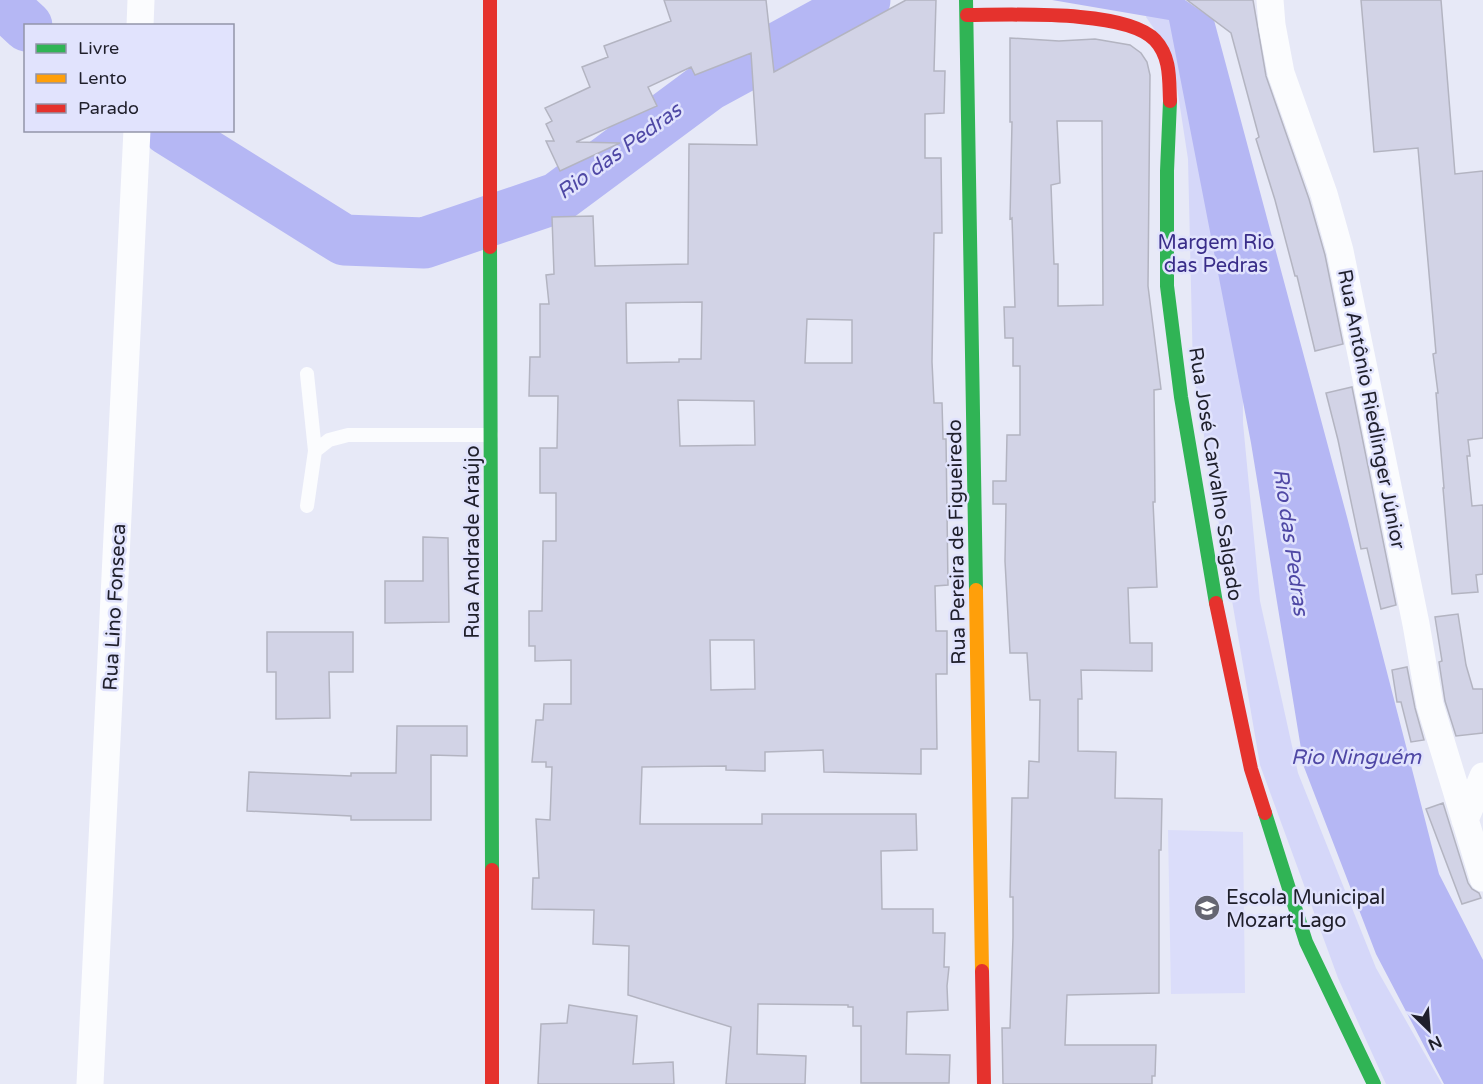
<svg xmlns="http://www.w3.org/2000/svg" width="1483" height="1084" font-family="'Varela Round',sans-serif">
<rect width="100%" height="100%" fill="#e7e9f7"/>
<path fill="#dbddfa" d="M 1168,830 L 1243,832 L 1245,993 L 1171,994 Z"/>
<path fill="#d5d7f9" d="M 1153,0 L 1191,26 L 1242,234 L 1243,423 L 1260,601 L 1298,773 L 1376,968 L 1442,1084 L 1386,1084 L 1338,978 L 1260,765 L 1193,371 L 1188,159 L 1172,55 L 1146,17 Z"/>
<path fill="#b5b7f4" d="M 1052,0 L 1185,0 L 1214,20 L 1347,517 L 1439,874 L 1483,960 L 1483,1084 L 1444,1084 L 1376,954 L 1304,767 L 1251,443 L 1169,20 Z"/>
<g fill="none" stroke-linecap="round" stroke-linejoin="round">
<path stroke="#b5b7f4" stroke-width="51" d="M 0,1 L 27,26
M 168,130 L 344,240 L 424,243 L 557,198 L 708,86 L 865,0"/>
</g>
<path fill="#d2d3e6" stroke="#b3b4c1" stroke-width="1.5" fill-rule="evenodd" d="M 664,0 L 766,0 L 774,72 L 906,0 L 936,0 L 934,71 L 945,71 L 944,113 L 925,114 L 925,158 L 941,158 L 942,233 L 934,233 L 932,362 L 934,403 L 942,403 L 943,439 L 946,439 L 948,585 L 935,586 L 936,631 L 947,631 L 947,674 L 936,674 L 937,749 L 921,749 L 921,774 L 824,772 L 823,750 L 765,752 L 765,771 L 726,770 L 726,766 L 642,767 L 640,824 L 762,824 L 762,814 L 916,814 L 917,850 L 881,851 L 882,909 L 933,909 L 933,933 L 945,933 L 944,967 L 949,967 L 947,986 L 948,1010 L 907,1012 L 906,1054 L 950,1055 L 949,1083 L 861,1083 L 861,1026 L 853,1026 L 853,1007 L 848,1007 L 848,1005 L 758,1004 L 757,1054 L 806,1056 L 805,1084 L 726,1084 L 731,1027 L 628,995 L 629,946 L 593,944 L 594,910 L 532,909 L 533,878 L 539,878 L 536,819 L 550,820 L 552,767 L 546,767 L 546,762 L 532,762 L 536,720 L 543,720 L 544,704 L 571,704 L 571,660 L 535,661 L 535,646 L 529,646 L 529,611 L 542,611 L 543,541 L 556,541 L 556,493 L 540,493 L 540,448 L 557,448 L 558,396 L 529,396 L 530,357 L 540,357 L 540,304 L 549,304 L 546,275 L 554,274 L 552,217 L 593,216 L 595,266 L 688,264 L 689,144 L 757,145 L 751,53 L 695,75 L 691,67 L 648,87 L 657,106 L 576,142 L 620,143 L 560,171 L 546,141 L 554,141 L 546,124 L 552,121 L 545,108 L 590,87 L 582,67 L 608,57 L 604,46 L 671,21 ZM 702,302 L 701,359 L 679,359 L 679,362 L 627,363 L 626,303 ZM 807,319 L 852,320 L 852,363 L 805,363 ZM 678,400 L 754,401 L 755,445 L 680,446 ZM 710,640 L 754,640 L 755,689 L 711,690 Z
M 1187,0 L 1253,0 L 1266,76 L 1309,199 L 1325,255 L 1343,344 L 1315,351 L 1297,276 L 1295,276 L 1275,200 L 1256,139 L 1259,137 L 1231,33 Z
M 1361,0 L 1441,0 L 1455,174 L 1483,171 L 1483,438 L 1468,440 L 1470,456 L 1467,456 L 1472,506 L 1483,505 L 1483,574 L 1476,575 L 1478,592 L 1452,594 L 1443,488 L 1444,488 L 1436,393 L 1438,393 L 1433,354 L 1436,353 L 1418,148 L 1374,152 Z
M 1010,38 L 1059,41 L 1095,39 L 1130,45 L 1141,53 L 1147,62 L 1150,75 L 1148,286 L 1161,389 L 1154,390 L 1155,502 L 1153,502 L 1157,587 L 1128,588 L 1130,643 L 1152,643 L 1152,671 L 1081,670 L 1082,699 L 1078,699 L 1078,751 L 1116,752 L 1115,798 L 1162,799 L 1161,850 L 1159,850 L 1159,993 L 1067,995 L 1065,1045 L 1156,1045 L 1155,1076 L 1152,1076 L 1152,1084 L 1003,1084 L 1002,1028 L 1010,1028 L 1013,937 L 1013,897 L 1010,897 L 1012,798 L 1028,798 L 1029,761 L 1039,762 L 1040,700 L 1030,700 L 1027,653 L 1010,653 L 1005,561 L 1006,504 L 993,504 L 993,481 L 1006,481 L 1007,435 L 1020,435 L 1020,366 L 1013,366 L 1013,338 L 1005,338 L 1004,307 L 1015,307 L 1012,218 L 1010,219 L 1012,122 L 1010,122 ZM 1057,121 L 1102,121 L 1103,305 L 1058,306 L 1058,264 L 1054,264 L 1051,185 L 1060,183 Z
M 1352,387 L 1396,605 L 1381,609 L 1367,548 L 1361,549 L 1338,440 L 1326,393 Z
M 423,537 L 448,538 L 449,622 L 385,623 L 385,581 L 423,581 Z
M 1458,614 L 1466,665 L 1473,689 L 1483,689 L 1483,733 L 1456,736 L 1445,701 L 1439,662 L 1442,661 L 1435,617 Z
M 267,632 L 353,632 L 353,672 L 329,672 L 330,718 L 276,719 L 276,672 L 267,672 Z
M 1407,667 L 1415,708 L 1424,740 L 1411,742 L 1401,702 L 1397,702 L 1392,670 Z
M 397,726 L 467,726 L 467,756 L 431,755 L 431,820 L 351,820 L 351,816 L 247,811 L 249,772 L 351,776 L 351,773 L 396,773 Z
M 1443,803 L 1468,883 L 1472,889 L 1479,893 L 1481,898 L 1462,904 L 1426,809 Z
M 569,1005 L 637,1016 L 633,1064 L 673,1062 L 674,1084 L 538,1084 L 541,1024 L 567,1023 Z"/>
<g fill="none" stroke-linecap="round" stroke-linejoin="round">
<path stroke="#fbfcfe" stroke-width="14" d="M 307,374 L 315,451
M 307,506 L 315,451 L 329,440 L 348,435 L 491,435"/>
<path stroke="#fbfcfe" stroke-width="27" d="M 1270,0 L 1272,25 L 1281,73 L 1324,194 L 1340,251 L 1416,624 L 1430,705 L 1483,878
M 140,26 L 141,0
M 1465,820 L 1483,776
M 90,1084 L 137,130"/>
<path stroke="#30b455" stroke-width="14" d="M 966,0 L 976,590
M 1170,101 L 1167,171 L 1167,286 L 1181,397 L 1216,603
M 490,247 L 492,870
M 1265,813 L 1306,942 L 1374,1084"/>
<path stroke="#ff9f0a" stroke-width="14" d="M 976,590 L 982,971"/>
<path stroke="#e5322d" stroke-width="14" d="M 490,0 L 490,247
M 967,15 C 1010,15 1126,9 1155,40 C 1171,57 1169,80 1170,101
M 1216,603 L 1251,769 L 1265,813
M 492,870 L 492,1084
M 982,971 L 984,1084"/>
</g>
<defs>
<g id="school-disc" transform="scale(1.35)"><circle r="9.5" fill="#656672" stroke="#e1e3fd"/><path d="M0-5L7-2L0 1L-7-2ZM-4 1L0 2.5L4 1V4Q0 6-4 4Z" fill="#fff"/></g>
</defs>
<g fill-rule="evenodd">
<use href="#school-disc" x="1207" y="908"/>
</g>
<g text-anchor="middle" stroke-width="5" stroke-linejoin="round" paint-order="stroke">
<g font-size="20" fill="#392d89" stroke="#e1e3fd">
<text x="1216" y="249">Margem Rio<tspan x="1216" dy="23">das Pedras</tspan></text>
</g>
<g font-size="20" fill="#1f1f2b" stroke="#e1e3fd">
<text transform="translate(1372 409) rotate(79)" y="7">Rua Antônio Riedlinger Júnior</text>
<text transform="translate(1216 474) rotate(81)" y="7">Rua José Carvalho Salgado</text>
<text transform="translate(472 542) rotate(-90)" y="7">Rua Andrade Araújo</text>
<text transform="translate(956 542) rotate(-91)" y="7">Rua Pereira de Figueiredo</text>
<text transform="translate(114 607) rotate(-87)" y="7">Rua Lino Fonseca</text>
</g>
<g font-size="20" fill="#1f1f2b" stroke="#e1e3fd" text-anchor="start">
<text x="1226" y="904">Escola Municipal<tspan x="1226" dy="23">Mozart Lago</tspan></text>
</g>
<g font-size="21" font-style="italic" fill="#4f48a5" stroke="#e1e3fd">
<text transform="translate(619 151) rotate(-36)" y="7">Rio das Pedras</text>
<text transform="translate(1291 542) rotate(82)" y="7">Rio das Pedras</text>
<text x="1356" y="764">Rio Ninguém</text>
</g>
</g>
<rect x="24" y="24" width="210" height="108" fill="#e1e3fd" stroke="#9395a9" stroke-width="1.5"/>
<rect x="36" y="44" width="30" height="9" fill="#30b455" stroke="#9395a9" stroke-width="1.5"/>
<text x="78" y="54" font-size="18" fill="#1f1f2b">Livre</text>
<rect x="36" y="74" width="30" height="9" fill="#ff9f0a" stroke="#9395a9" stroke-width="1.5"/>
<text x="78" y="84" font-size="18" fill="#1f1f2b">Lento</text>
<rect x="36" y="104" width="30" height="9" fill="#e5322d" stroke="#9395a9" stroke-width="1.5"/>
<text x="78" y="114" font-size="18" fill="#1f1f2b">Parado</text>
<g transform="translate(1429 1030) rotate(155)" stroke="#e1e3fd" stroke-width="4.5" paint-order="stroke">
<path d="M0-4.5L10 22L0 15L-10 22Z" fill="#1f1f2b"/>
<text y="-9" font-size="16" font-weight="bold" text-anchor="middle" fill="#1f1f2b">N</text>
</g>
</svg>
